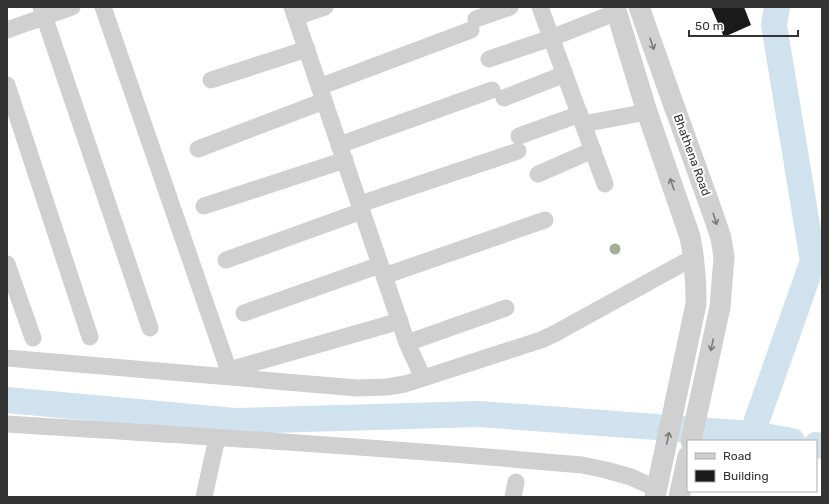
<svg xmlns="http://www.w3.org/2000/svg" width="829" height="504" font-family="Rubik,sans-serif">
<rect width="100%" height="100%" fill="#fff"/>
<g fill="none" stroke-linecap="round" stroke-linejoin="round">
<path stroke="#cfe2ee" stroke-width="26" d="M 777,7 L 774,25 L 813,261 L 822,265
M 7,400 L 235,421 L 479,414 L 752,434 L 792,441
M 752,434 L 813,261
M 816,445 L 822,446"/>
</g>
<path fill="#1a1a1a" d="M 711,7 L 744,7 L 751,25 L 724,37 Z"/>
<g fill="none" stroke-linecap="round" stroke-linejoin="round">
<path stroke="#d0d0d0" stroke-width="17" d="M 41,7 L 150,328
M 103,7 L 231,377
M 292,7 L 407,343 L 423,378
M 540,7 L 605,184
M 296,17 L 325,7
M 476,19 L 510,7
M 7,30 L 72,7
M 489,59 L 551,38 L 617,12
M 211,80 L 307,49
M 7,85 L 90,337
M 319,87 L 471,30
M 504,98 L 565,74
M 583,124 L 647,112
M 519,136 L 580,114
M 339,145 L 492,90
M 198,149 L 324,101
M 538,174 L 593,150
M 360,204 L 518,151
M 204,206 L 345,160
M 226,260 L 362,211
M 7,264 L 33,338
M 384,276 L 545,220
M 244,313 L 380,265
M 407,343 L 506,308
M 7,358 L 357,388 L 387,387 L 405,384 L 541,340 L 554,334 L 694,257
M 229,370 L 400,321
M 7,424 C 199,436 391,448 582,465 L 606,470 L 631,477 L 657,489
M 204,497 L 217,438
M 513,497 L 516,482"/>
<path stroke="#d0d0d0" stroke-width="21" d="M 615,7 L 647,112 L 690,237 C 695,261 696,279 696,304 L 655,497
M 639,7 L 673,103 L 714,217 L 721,238 L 724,257 L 720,307 L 691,441
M 679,497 L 688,456"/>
</g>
<circle fill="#a2b095" cx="615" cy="249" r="5.5"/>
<defs><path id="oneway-shaft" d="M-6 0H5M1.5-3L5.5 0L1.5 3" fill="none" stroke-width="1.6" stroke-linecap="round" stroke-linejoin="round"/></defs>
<g stroke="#7a7a7a">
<use href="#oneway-shaft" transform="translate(652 44) rotate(71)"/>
<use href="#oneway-shaft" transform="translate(672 184) rotate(-109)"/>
<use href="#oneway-shaft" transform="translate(715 219) rotate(72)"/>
<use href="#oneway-shaft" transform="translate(712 345) rotate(102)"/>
<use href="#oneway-shaft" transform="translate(668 438) rotate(-78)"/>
</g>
<g text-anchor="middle" stroke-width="4" stroke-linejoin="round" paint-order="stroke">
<g font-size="12" fill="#333" stroke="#fff">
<text transform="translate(692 155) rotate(70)" y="4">Bhathena Road</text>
</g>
</g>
<rect width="829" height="504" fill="none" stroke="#333333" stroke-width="16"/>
<rect x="687" y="440" width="130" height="52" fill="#ffffff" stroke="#adadad"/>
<rect x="695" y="453" width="20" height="6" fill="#d0d0d0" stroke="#adadad"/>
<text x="723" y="460" font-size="12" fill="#333333">Road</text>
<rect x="695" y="470" width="20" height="12" fill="#1a1a1a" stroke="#adadad"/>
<text x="723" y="480" font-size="12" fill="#333333">Building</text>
<path d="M689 30v6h109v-6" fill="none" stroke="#333333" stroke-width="2"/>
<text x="695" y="30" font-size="12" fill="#333333" stroke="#ffffff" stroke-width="3" paint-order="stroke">50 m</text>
</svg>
